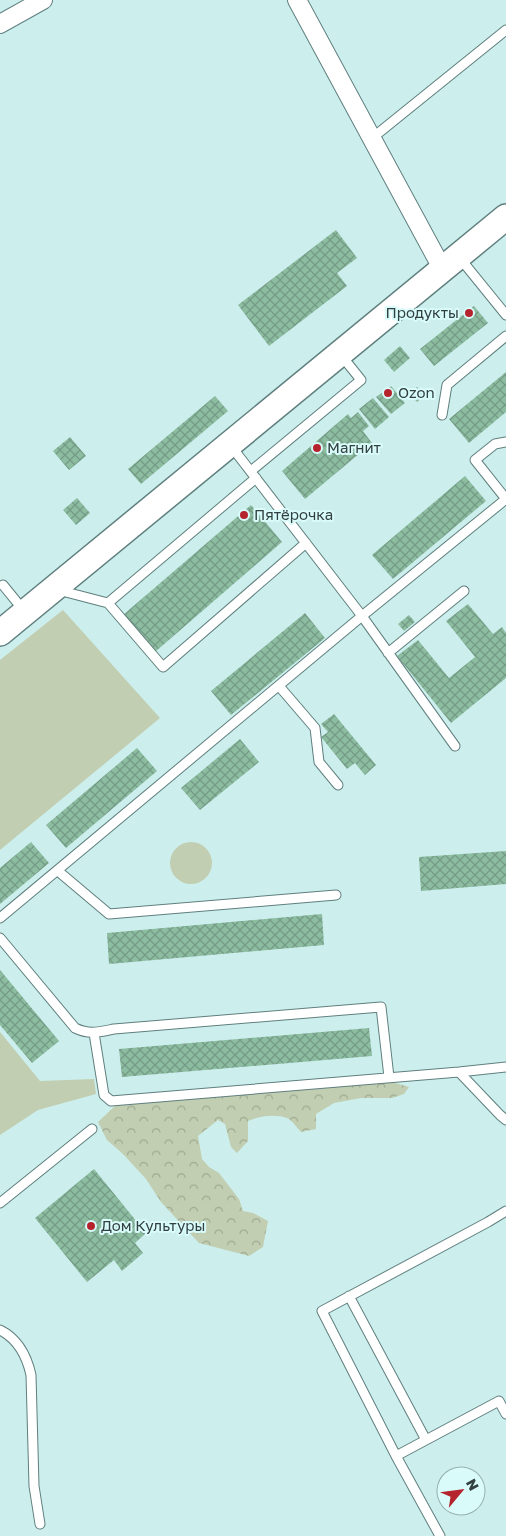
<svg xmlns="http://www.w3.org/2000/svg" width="506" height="1536" font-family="'Golos Text',sans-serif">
<defs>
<pattern id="forest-crowns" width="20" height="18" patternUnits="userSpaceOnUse" patternTransform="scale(1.25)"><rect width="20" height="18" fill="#c2ceb1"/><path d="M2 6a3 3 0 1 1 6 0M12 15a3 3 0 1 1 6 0" fill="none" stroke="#9ea991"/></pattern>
<pattern id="building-cross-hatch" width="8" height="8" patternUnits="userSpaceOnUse" patternTransform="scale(1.25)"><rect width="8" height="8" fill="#8dbda1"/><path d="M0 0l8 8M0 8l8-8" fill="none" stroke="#749b85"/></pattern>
</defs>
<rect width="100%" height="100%" fill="#ccefed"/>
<path fill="url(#forest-crowns)" d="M 392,1082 L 409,1087 L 404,1094 L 392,1098 L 361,1098 L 334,1103 L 316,1114 L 316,1129 L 301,1132 C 297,1128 292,1120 287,1118 C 275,1114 259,1116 248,1121 L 248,1141 L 237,1153 L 231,1147 L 225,1124 L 218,1120 L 198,1136 L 202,1159 L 209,1167 L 219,1173 L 239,1199 L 243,1211 L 253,1213 L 268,1221 L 263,1247 L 249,1256 L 199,1243 L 161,1202 L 146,1179 L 123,1154 L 107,1140 L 98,1122 L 116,1105 Z"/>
<path fill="#c2ceb1" d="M 63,610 L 160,718 L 0,850 L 0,660 Z
M170 863a21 21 0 1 1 42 0a21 21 0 1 1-42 0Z
M 0,1032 L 40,1081 L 94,1079 L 96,1094 L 38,1110 L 0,1135 Z"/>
<path fill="url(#building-cross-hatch)" d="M 336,230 L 357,258 L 337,273 L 347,286 L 269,346 L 238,305 Z
M 474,306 L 488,323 L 434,366 L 420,349 Z
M 400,346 L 410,358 L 394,372 L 384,360 Z
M 506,372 L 506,412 L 469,443 L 449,419 Z
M 391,386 L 405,403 L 391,414 L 376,397 Z
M 417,387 L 424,396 L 417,402 L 409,393 Z
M 215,396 L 228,411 L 141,484 L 128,469 Z
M 373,398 L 389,417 L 375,429 L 359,409 Z
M 358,412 L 369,426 L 363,431 L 372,443 L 305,499 L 282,471 L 348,414 L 351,418 Z
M 70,437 L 86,456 L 69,470 L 53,451 Z
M 465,476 L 486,501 L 393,579 L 372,555 Z
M 77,498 L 90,513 L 76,525 L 63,510 Z
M 251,505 L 282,542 L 155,652 L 123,615 Z
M 468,604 L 493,634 L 502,627 L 506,633 L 506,678 L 451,723 L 397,656 L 418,640 L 449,678 L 475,657 L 446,621 Z
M 305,613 L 325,638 L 231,715 L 211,691 Z
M 409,615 L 415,622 L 404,631 L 398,624 Z
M 334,714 L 376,765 L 365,775 L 355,763 L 347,769 L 321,737 L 328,732 L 321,724 Z
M 240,739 L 259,762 L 200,810 L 181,788 Z
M 137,748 L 157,771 L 66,848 L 46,825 Z
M 31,842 L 49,863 L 0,904 L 0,868 Z
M 506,851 L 506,884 L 421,891 L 419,857 Z
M 322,914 L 324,945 L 109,964 L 107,933 Z
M 0,970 L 59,1041 L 32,1063 L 0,1025 Z
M 369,1028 L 372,1056 L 122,1077 L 119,1049 Z
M 94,1169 L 146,1233 L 135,1243 L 143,1253 L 122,1271 L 114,1260 L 87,1282 L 35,1218 Z"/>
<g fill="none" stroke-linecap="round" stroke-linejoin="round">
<g stroke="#5f7f7e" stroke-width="11">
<path id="lane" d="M 371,139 L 506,30
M 459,257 L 506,315
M 442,415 L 447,385 L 506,336
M 506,442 L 495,444 L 475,460 L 506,499
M 231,446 L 362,616 L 455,746
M 251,471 L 361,380 L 341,355
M 3,585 L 25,612
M 58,590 L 108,603 L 256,478
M 108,603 L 163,667 L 306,543
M 388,653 L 464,591
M 279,686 L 315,728 L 319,762 L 338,785
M 58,871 L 109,914 L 336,895
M 0,918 L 362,616 L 506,499
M 0,938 L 75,1028 C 89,1035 99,1032 114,1029 L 381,1007 L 389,1077
M 94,1033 L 104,1095 L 111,1101 L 459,1072 L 506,1067
M 459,1072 L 500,1115 L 506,1120
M 0,1203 L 92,1129
M 349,1296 L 426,1440
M 0,1330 C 18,1339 27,1357 31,1375 L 34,1486 L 40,1524
M 396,1456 L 322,1311 L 488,1222 L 506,1211
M 440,1536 L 396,1456 L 499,1401 L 506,1414"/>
</g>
<g stroke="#5f7f7e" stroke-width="20">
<path id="street" d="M 297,0 L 443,270
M 0,24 L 43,0"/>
</g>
<g stroke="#5f7f7e" stroke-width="28">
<path id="secondary" d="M 0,633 C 169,495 338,357 506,217"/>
</g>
<use href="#lane" stroke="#fff" stroke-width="9"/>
<use href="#street" stroke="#fff" stroke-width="18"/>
<use href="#secondary" stroke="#fff" stroke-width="25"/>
</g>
<g fill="#b5242d" stroke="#d9fcfb" stroke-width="2">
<circle cx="469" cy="313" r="5"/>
<circle cx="388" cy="393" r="5"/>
<circle cx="317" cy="448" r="5"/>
<circle cx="244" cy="515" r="5"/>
<circle cx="91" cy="1226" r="5"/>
</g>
<g text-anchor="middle" stroke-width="4" stroke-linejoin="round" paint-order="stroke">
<g font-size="15" fill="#324040" stroke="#d9fcfb" text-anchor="start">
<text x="459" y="318" text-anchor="end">Продукты</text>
<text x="398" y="398">Ozon</text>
<text x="327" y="453">Магнит</text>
<text x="254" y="520">Пятёрочка</text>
<text x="101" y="1231">Дом Культуры</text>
</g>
</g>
<g transform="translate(461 1491) rotate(61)"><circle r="24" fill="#d9fcfb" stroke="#96b1b0"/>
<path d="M0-4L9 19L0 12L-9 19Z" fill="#b5242d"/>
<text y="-8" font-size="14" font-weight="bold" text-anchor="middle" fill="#324040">N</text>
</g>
</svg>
